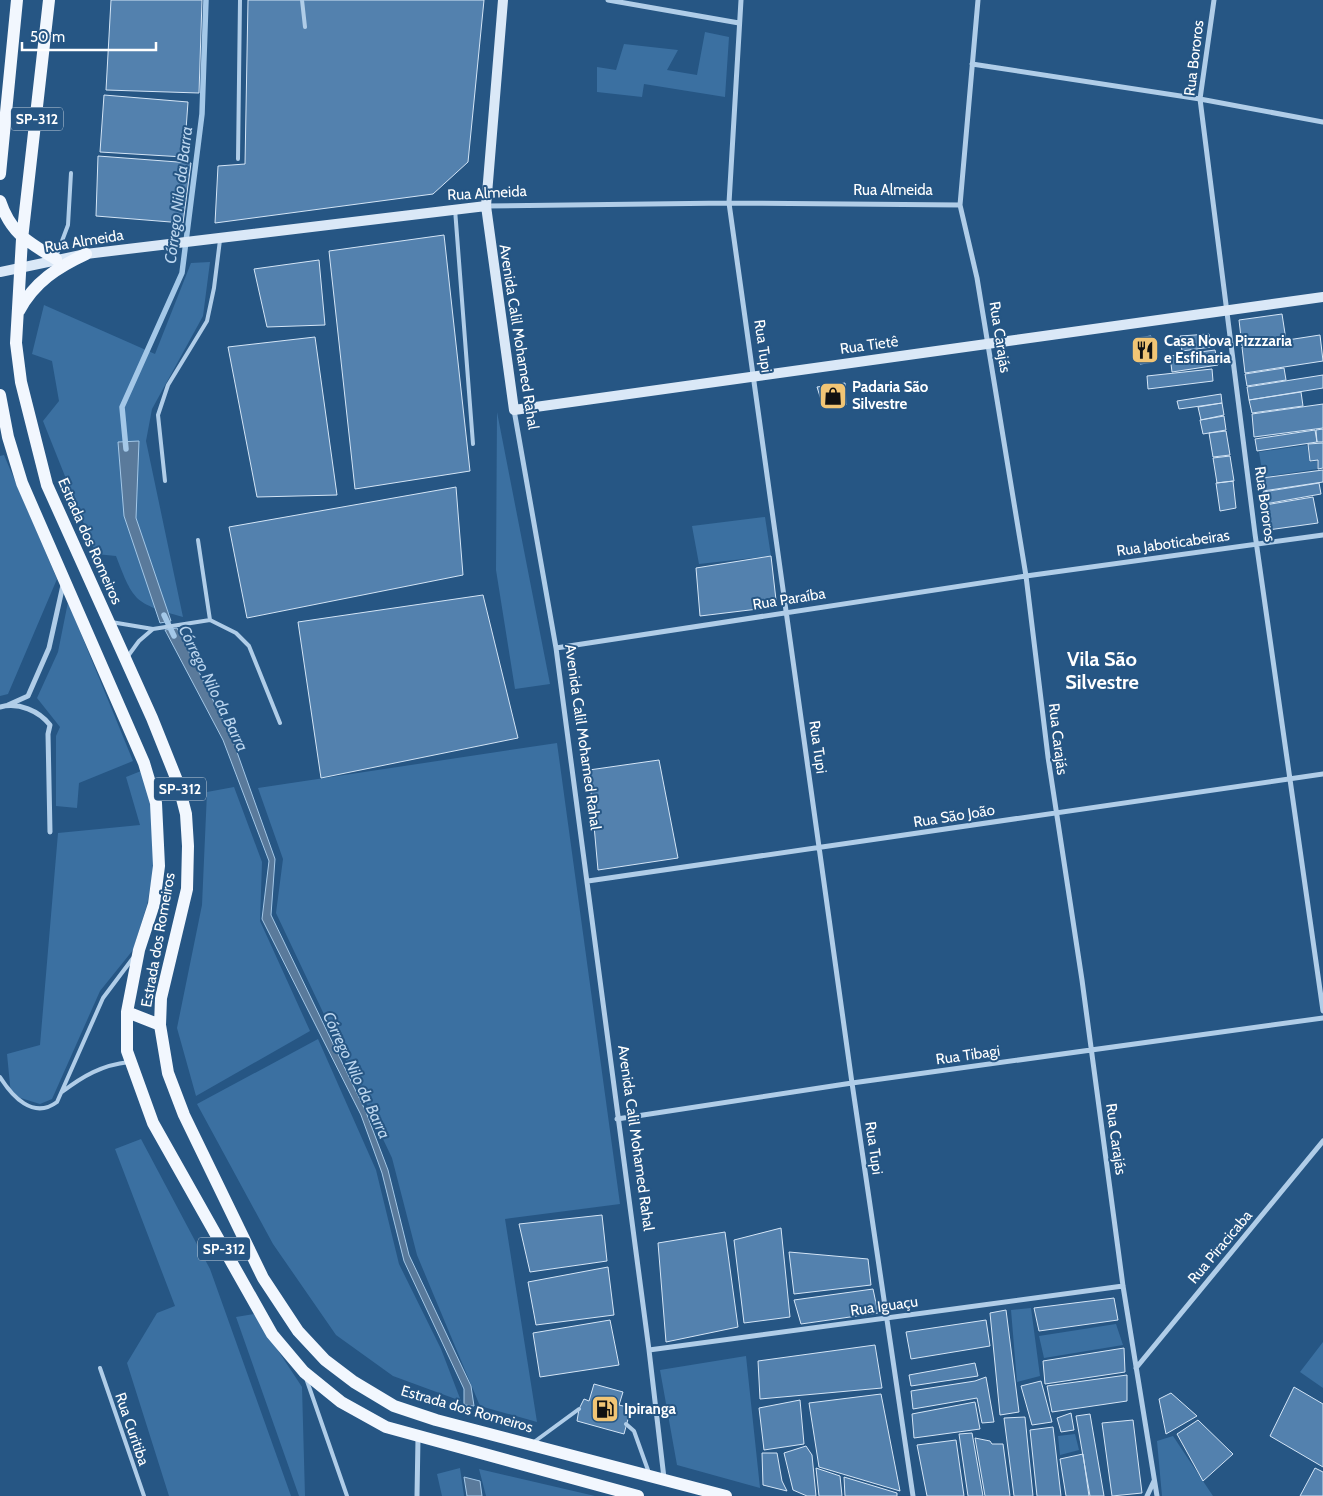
<svg xmlns="http://www.w3.org/2000/svg" width="1323" height="1496" font-family="Cabin,sans-serif">
<rect width="100%" height="100%" fill="#265684"/>
<path fill="#3b70a1" d="M 705,32 L 729,37 L 725,97 L 644,84 L 642,97 L 597,92 L 597,67 L 616,70 L 624,44 L 678,50 L 667,70 L 697,75 Z
M 210,262 L 203,316 L 152,409 L 146,441 L 183,617 C 135,603 134,603 116,556 L 96,554 L 43,421 L 59,401 L 52,361 L 32,354 L 44,305 L 155,354 L 191,263 Z
M 497,412 L 550,684 L 515,689 L 496,570 Z
M 1307,445 L 1310,462 L 1317,461 L 1317,469 L 1263,477 L 1259,452 Z
M 4,455 L 57,579 L 8,694 L 0,696 L 0,456 Z
M 765,517 L 771,556 L 699,564 L 692,526 Z
M 68,602 L 133,761 L 79,783 L 77,808 L 56,806 L 56,736 L 60,727 L 37,698 L 58,652 Z
M 557,743 L 620,1204 L 505,1219 L 537,1422 L 480,1406 L 417,1255 L 392,1158 L 276,913 L 283,859 L 258,788 Z
M 141,771 L 151,805 L 155,861 L 147,905 L 133,950 L 100,991 L 52,1099 L 40,1104 L 11,1095 L 7,1054 L 40,1045 L 58,833 L 140,825 L 126,777 Z
M 234,787 L 262,862 L 260,921 L 310,1031 L 196,1096 L 177,1028 L 202,905 L 207,792 Z
M 318,1039 L 376,1170 L 399,1264 L 441,1349 L 461,1401 L 393,1376 L 336,1335 L 273,1244 L 197,1104 Z
M 141,1139 L 210,1269 L 291,1496 L 169,1496 L 127,1363 L 157,1313 L 175,1306 L 115,1149 Z
M 1031,1308 L 1040,1376 L 1017,1382 L 1011,1310 Z
M 254,1314 L 302,1387 L 305,1496 L 299,1496 L 236,1317 Z
M 1116,1324 L 1123,1345 L 1044,1358 L 1039,1336 Z
M 1323,1342 L 1323,1388 L 1300,1372 Z
M 746,1356 L 760,1488 L 677,1465 L 660,1370 Z
M 1075,1434 L 1079,1450 L 1060,1455 L 1058,1436 Z
M 1173,1436 L 1213,1496 L 1162,1496 L 1157,1441 Z
M 460,1468 L 464,1496 L 442,1496 L 437,1474 Z
M 479,1469 L 595,1496 L 486,1496 Z"/>
<path fill="#5a7a9b" stroke="#a4c8e8" d="M 139,441 L 136,518 L 171,621 L 160,623 L 124,516 L 118,442 Z
M 177,628 L 232,738 L 275,859 L 271,915 L 366,1112 L 388,1170 L 409,1255 L 471,1386 L 474,1406 L 464,1405 L 464,1389 L 404,1261 L 382,1173 L 361,1115 L 262,919 L 269,861 L 223,740 L 165,630 Z
M 464,1477 L 480,1481 L 482,1496 L 467,1496 Z"/>
<g fill="none" stroke-linecap="round" stroke-linejoin="round">
<path stroke="#a4c8e8" stroke-width="5.5" d="M 126,449 L 122,407 L 182,273 L 202,114 L 206,0
M 164,615 L 174,636"/>
</g>
<path fill="#5381ae" stroke="#d4e5f6" d="M 111,0 L 202,0 L 199,93 L 106,90 Z
M 248,0 L 484,0 L 468,162 L 433,194 L 215,223 L 218,166 L 245,164 Z
M 104,95 L 188,102 L 184,157 L 100,152 Z
M 98,156 L 191,163 L 183,223 L 96,216 Z
M 444,235 L 470,471 L 355,489 L 329,251 Z
M 319,260 L 325,325 L 267,327 L 254,269 Z
M 1282,314 L 1286,340 L 1242,346 L 1239,320 Z
M 1209,334 L 1211,347 L 1182,351 L 1180,336 Z
M 1320,335 L 1323,361 L 1245,373 L 1242,347 Z
M 1151,336 L 1155,362 L 1140,364 L 1136,338 Z
M 315,337 L 337,495 L 257,497 L 228,347 Z
M 1215,350 L 1218,365 L 1172,372 L 1170,356 Z
M 1284,368 L 1286,380 L 1247,386 L 1245,374 Z
M 1212,369 L 1213,381 L 1148,389 L 1147,376 Z
M 1323,375 L 1323,388 L 1249,400 L 1247,387 Z
M 845,383 L 846,405 L 823,406 L 817,387 Z
M 1301,392 L 1303,406 L 1252,413 L 1249,400 Z
M 1221,394 L 1222,403 L 1179,409 L 1177,401 Z
M 1222,403 L 1224,415 L 1201,420 L 1198,407 Z
M 1323,404 L 1323,428 L 1254,437 L 1252,414 Z
M 1224,416 L 1226,430 L 1203,434 L 1200,420 Z
M 1323,429 L 1323,442 L 1317,442 L 1316,430 Z
M 1315,430 L 1317,442 L 1257,451 L 1255,439 Z
M 1226,431 L 1230,455 L 1213,457 L 1209,433 Z
M 1323,443 L 1323,468 L 1318,469 L 1318,460 L 1310,461 L 1308,444 Z
M 1230,456 L 1234,481 L 1217,483 L 1213,458 Z
M 1323,470 L 1323,482 L 1263,491 L 1262,478 Z
M 1233,481 L 1236,508 L 1220,511 L 1216,483 Z
M 1319,483 L 1321,494 L 1265,504 L 1263,492 Z
M 456,487 L 463,575 L 247,618 L 229,527 Z
M 1313,497 L 1318,523 L 1268,530 L 1265,505 Z
M 771,556 L 776,600 L 758,609 L 700,616 L 696,568 Z
M 483,595 L 518,738 L 321,778 L 298,622 Z
M 659,760 L 678,858 L 598,870 L 589,770 Z
M 602,1215 L 607,1261 L 530,1272 L 519,1224 Z
M 781,1228 L 790,1317 L 744,1323 L 734,1240 Z
M 725,1232 L 738,1327 L 666,1342 L 658,1243 Z
M 789,1252 L 868,1259 L 871,1285 L 794,1294 Z
M 608,1267 L 614,1315 L 536,1325 L 528,1282 Z
M 873,1289 L 878,1313 L 801,1324 L 794,1300 Z
M 1114,1298 L 1118,1320 L 1039,1331 L 1034,1308 Z
M 1006,1310 L 1019,1412 L 1000,1415 L 990,1313 Z
M 610,1320 L 619,1365 L 540,1377 L 533,1333 Z
M 986,1320 L 990,1346 L 911,1359 L 906,1332 Z
M 875,1345 L 882,1388 L 760,1399 L 758,1361 Z
M 1124,1348 L 1125,1372 L 1045,1384 L 1043,1361 Z
M 975,1363 L 978,1376 L 911,1386 L 909,1375 Z
M 1127,1375 L 1127,1401 L 1052,1412 L 1047,1386 Z
M 986,1377 L 994,1422 L 982,1423 L 977,1398 L 913,1409 L 911,1391 L 975,1381 Z
M 1041,1381 L 1052,1422 L 1032,1425 L 1021,1386 Z
M 594,1384 L 623,1392 L 619,1405 L 631,1408 L 624,1434 L 577,1421 L 579,1409 L 584,1399 L 589,1401 Z
M 1294,1387 L 1323,1404 L 1323,1467 L 1270,1436 Z
M 1171,1393 L 1197,1416 L 1166,1434 L 1159,1399 Z
M 881,1394 L 900,1491 L 819,1467 L 809,1403 Z
M 800,1400 L 804,1444 L 764,1450 L 759,1408 Z
M 975,1402 L 980,1429 L 914,1438 L 912,1414 Z
M 1071,1413 L 1074,1430 L 1061,1432 L 1057,1418 Z
M 1090,1414 L 1104,1496 L 1090,1496 L 1076,1416 Z
M 1025,1417 L 1033,1496 L 1014,1496 L 1004,1418 Z
M 1133,1420 L 1142,1493 L 1112,1496 L 1102,1423 Z
M 1198,1420 L 1233,1454 L 1203,1481 L 1177,1434 Z
M 1053,1427 L 1061,1496 L 1037,1496 L 1030,1430 Z
M 972,1433 L 983,1496 L 968,1496 L 959,1434 Z
M 975,1438 L 990,1441 L 992,1444 L 1003,1444 L 1010,1496 L 985,1496 Z
M 956,1440 L 964,1496 L 927,1496 L 917,1445 Z
M 806,1446 L 812,1455 L 816,1496 L 807,1496 L 793,1490 L 784,1453 Z
M 762,1453 L 777,1453 L 782,1481 L 787,1491 L 763,1485 Z
M 1083,1454 L 1089,1496 L 1066,1496 L 1060,1459 Z
M 816,1468 L 840,1476 L 842,1496 L 819,1496 Z
M 1315,1468 L 1323,1472 L 1323,1496 L 1300,1496 Z
M 844,1477 L 897,1493 L 897,1496 L 845,1496 Z"/>
<g fill="none" stroke-linecap="round" stroke-linejoin="round">
<path stroke="#b0cde8" stroke-width="4" d="M 302,0 L 305,27
M 238,159 L 240,0
M 455,209 L 473,444
M 56,257 L 68,225 L 71,173
M 165,481 L 158,415 L 168,385 L 207,321 L 214,288 L 220,240
M 198,540 L 210,620 L 236,633 L 249,646 L 280,723
M 111,622 L 153,629 L 210,620
M 128,656 L 139,641 L 153,629
M 0,1077 C 12,1096 33,1120 57,1102 L 103,998 L 133,958
M 62,1092 C 83,1076 102,1065 129,1062
M 100,1368 L 144,1496
M 306,1378 L 347,1496
M 626,1424 L 634,1431 L 649,1473
M 534,1442 L 579,1409"/>
<path stroke="#b0cde8" stroke-width="5" d="M 608,0 L 739,23
M 741,0 L 729,203 L 852,1083 L 913,1496
M 978,0 L 960,205 L 977,278 L 1026,576 L 1048,757 L 1082,980 L 1123,1286 L 1157,1496
M 1214,0 L 1200,99 L 1255,534 L 1323,1011
M 972,64 L 1200,99 L 1323,122
M 486,206 L 729,203 L 960,205
M 514,410 L 556,648 L 649,1350 L 664,1478
M 556,648 L 1026,576 L 1323,535
M 8,705 L 28,696 L 49,648 L 63,585
M 0,707 C 19,702 39,711 50,725 L 48,734 L 50,832
M 588,881 L 1323,774
M 617,1119 L 852,1083 L 1323,1018
M 649,1350 L 1123,1286
M 1136,1368 L 1323,1141
M 417,1496 L 418,1438
M 1147,1496 L 1154,1481"/>
<path stroke="#dae8f7" stroke-width="10" d="M 503,0 L 486,206 L 514,410 L 1323,297
M 0,272 L 86,254 L 486,206"/>
<path stroke="#f2f7fe" stroke-width="12" d="M 49,0 L 22,239 L 16,343 L 21,382 L 47,485 L 152,718 L 178,783 L 186,814 L 188,846 L 187,889 L 161,998 L 160,1025 L 168,1073 L 184,1115 L 263,1278 L 298,1331 L 325,1360 L 354,1382 L 394,1406 L 436,1420 L 726,1496
M 0,174 L 17,0
M 0,201 C 11,234 28,242 56,259
M 19,311 C 34,282 58,267 86,254
M 0,395 L 8,437 L 22,483 L 144,763 L 156,803 L 159,866 L 154,904 L 139,950 L 127,1012 L 127,1051 L 153,1123 L 272,1334 L 304,1372 L 341,1402 L 386,1427 L 638,1496
M 127,1012 L 160,1025"/>
</g>
<defs>
<g id="restaurant-square" transform="scale(1.4375)"><rect x="-9" y="-9" width="18" height="18" rx="4" fill="#f1c575" stroke="#265684"/><path d="M-5-6h1v4h1v-4h1v4h1v-4h1v5L-1.5 .5V6h-2V.5L-5-1ZM5-6V6H3V1.5H1.5Q1.5-4 5-6Z" fill="#111"/></g>
<g id="shop-square" transform="scale(1.4375)"><rect x="-9" y="-9" width="18" height="18" rx="4" fill="#f1c575" stroke="#265684"/><path d="M-5-2.5h2.3a2.7 3.5 0 0 1 5.4 0H5L5.5 6h-11ZM-1.5-2.5h3a1.5 2.3 0 0 0-3 0Z" fill="#111"/></g>
<g id="fuel-square" transform="scale(1.4375)"><rect x="-9" y="-9" width="18" height="18" rx="4" fill="#f1c575" stroke="#265684"/><path d="M-5.5-6h7V0h2V4h1.3V-2.5L3-4.5l.8-.8L6-3V5H2.5V1h-1V6h-7ZM-4.2-4.7v3.2H.2V-4.7Z" fill="#111"/></g>
</defs>
<g fill-rule="evenodd">
<use href="#restaurant-square" x="1145" y="350"/>
<use href="#shop-square" x="833" y="396"/>
<use href="#fuel-square" x="605" y="1409"/>
</g>
<g text-anchor="middle" stroke-width="4" stroke-linejoin="round" paint-order="stroke">
<g fill="#265684" stroke="#beccda" stroke-width="1">
<rect x="11" y="107.5" width="52" height="23" rx="4"/>
<rect x="154" y="777.5" width="52" height="23" rx="4"/>
<rect x="198" y="1237.5" width="52" height="23" rx="4"/>
</g>
<g font-size="14" font-weight="bold" fill="#fff">
<text x="37" y="124">SP-312</text>
<text x="180" y="794">SP-312</text>
<text x="224" y="1254">SP-312</text>
</g>
<g font-size="15" fill="#fff" stroke="#265684">
<text transform="translate(1194 58) rotate(-83)" y="5">Rua Bororos</text>
<text x="893" y="195">Rua Almeida</text>
<text transform="translate(487 193) rotate(-3)" y="5">Rua Almeida</text>
<text transform="translate(84 241) rotate(-9)" y="5">Rua Almeida</text>
<text transform="translate(519 337) rotate(81)" y="5">Avenida Calil Mohamed Rahal</text>
<text transform="translate(1000 337) rotate(81)" y="5">Rua Carajás</text>
<text transform="translate(869 345) rotate(-8)" y="5">Rua Tietê</text>
<text transform="translate(763 346) rotate(82)" y="5">Rua Tupi</text>
<text transform="translate(1265 504) rotate(82)" y="5">Rua Bororos</text>
<text transform="translate(90 541) rotate(66)" y="5">Estrada dos Romeiros</text>
<text transform="translate(1173 543) rotate(-8)" y="5">Rua Jaboticabeiras</text>
<text transform="translate(789 599) rotate(-9)" y="5">Rua Paraíba</text>
<text transform="translate(583 737) rotate(82)" y="5">Avenida Calil Mohamed Rahal</text>
<text transform="translate(1058 739) rotate(83)" y="5">Rua Carajás</text>
<text transform="translate(818 747) rotate(82)" y="5">Rua Tupi</text>
<text transform="translate(954 816) rotate(-9)" y="5">Rua São João</text>
<text transform="translate(158 940) rotate(-80)" y="5">Estrada dos Romeiros</text>
<text transform="translate(968 1055) rotate(-8)" y="5">Rua Tibagi</text>
<text transform="translate(636 1138) rotate(82)" y="5">Avenida Calil Mohamed Rahal</text>
<text transform="translate(1116 1139) rotate(82)" y="5">Rua Carajás</text>
<text transform="translate(874 1148) rotate(82)" y="5">Rua Tupi</text>
<text transform="translate(1220 1247) rotate(-50)" y="5">Rua Piracicaba</text>
<text transform="translate(884 1306) rotate(-8)" y="5">Rua Iguaçu</text>
<text transform="translate(467 1409) rotate(16)" y="5">Estrada dos Romeiros</text>
<text transform="translate(132 1429) rotate(71)" y="5">Rua Curitiba</text>
</g>
<g font-size="15" font-weight="bold" fill="#fff" stroke="#265684" text-anchor="start">
<text x="1164" y="346">Casa Nova Pizzzaria<tspan x="1164" dy="17">e Esfiharia</tspan></text>
<text x="852" y="392">Padaria São<tspan x="852" dy="17">Silvestre</tspan></text>
<text x="624" y="1414">Ipiranga</text>
</g>
<g font-size="16" font-style="italic" fill="#bcd6ef" stroke="#265684">
<text transform="translate(178 195) rotate(-83)" y="6">Córrego Nilo da Barra</text>
<text transform="translate(214 688) rotate(64)" y="6">Córrego Nilo da Barra</text>
<text transform="translate(357 1075) rotate(65)" y="6">Córrego Nilo da Barra</text>
</g>
<g font-size="20" font-weight="bold" fill="#fff" stroke="#265684">
<text x="1102" y="666">Vila São<tspan x="1102" dy="23">Silvestre</tspan></text>
</g>
</g>
<path d="M22 42v8h134v-8" fill="none" stroke="#ffffff" stroke-width="2.5"/>
<text x="30" y="42" font-size="15" fill="#ffffff" stroke="#265684" stroke-width="4" paint-order="stroke">50 m</text>
</svg>
